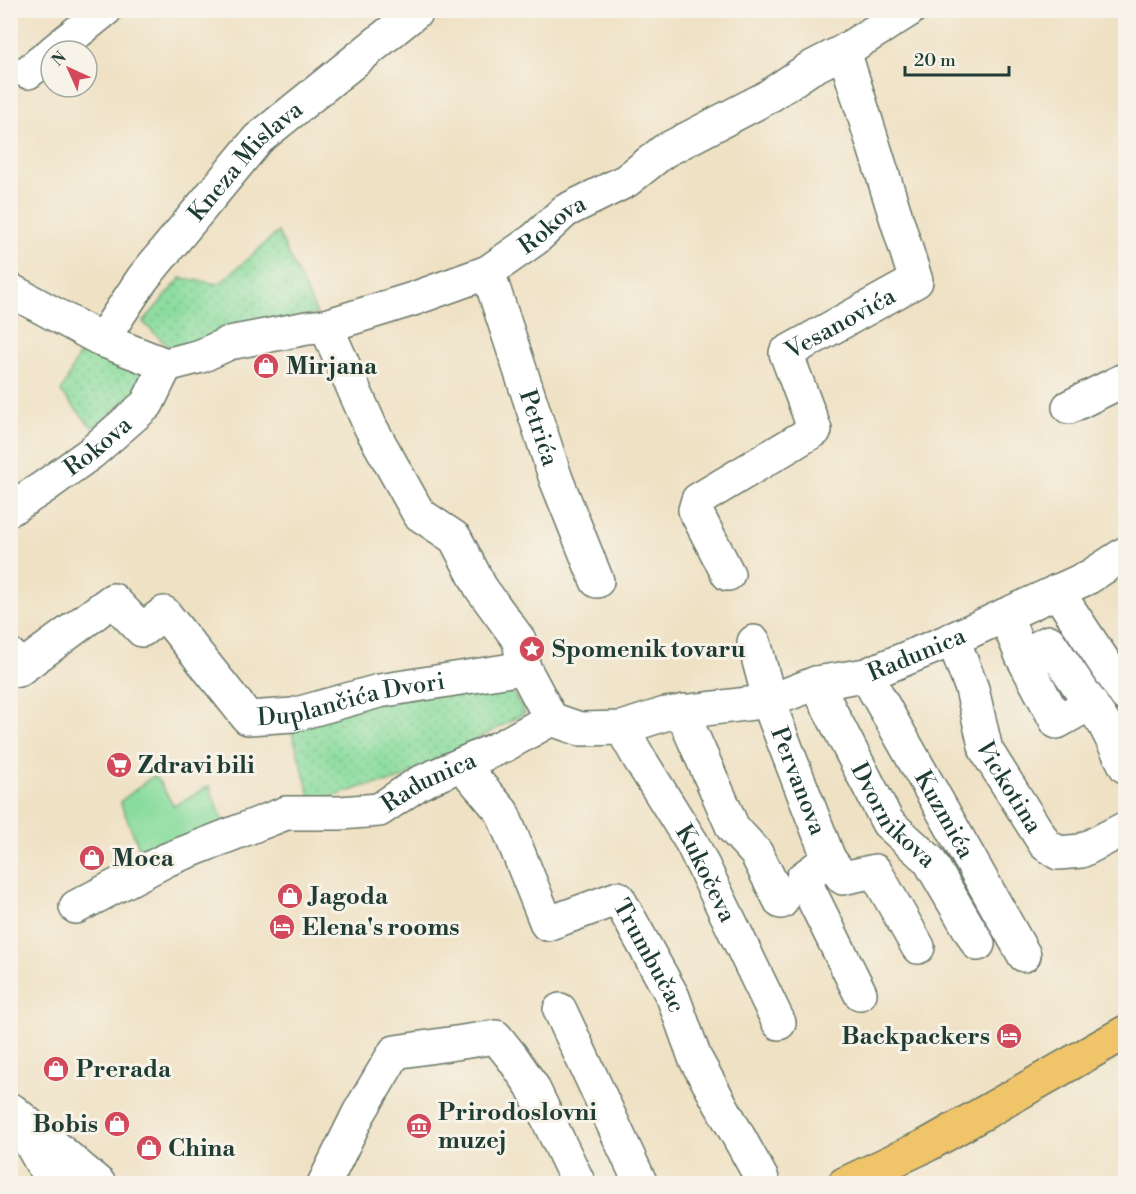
<svg xmlns="http://www.w3.org/2000/svg" width="1136" height="1194" font-family="'Libre Bodoni',serif">
<defs>
<pattern id="grass-dots" width="8" height="8" patternUnits="userSpaceOnUse" patternTransform="scale(1.5)"><rect width="8" height="8" fill="#8adc9e"/><path d="M2 2h.1M6 6h.1" fill="none" stroke="#70b482" stroke-width="1.8" stroke-linecap="round"/></pattern>
</defs>
<rect width="100%" height="100%" fill="#f7f3e8"/>
<filter id="ink" filterUnits="userSpaceOnUse"><feTurbulence type="fractalNoise" baseFrequency=".0167" numOctaves="2"/><feDisplacementMap in="SourceGraphic" scale="12" xChannelSelector="R" yChannelSelector="G"/><feConvolveMatrix kernelMatrix="1 2 1 2 8 2 1 2 1" color-interpolation-filters="sRGB"/></filter>
<filter id="wash" filterUnits="userSpaceOnUse"><feTurbulence type="fractalNoise" baseFrequency=".008" numOctaves="4" result="noise"/><feDisplacementMap in="SourceGraphic" scale="24" xChannelSelector="R" yChannelSelector="G"/><feGaussianBlur stdDeviation="1.35" result="paint"/><feColorMatrix in="noise" values="0 0 0 0 0 0 0 0 0 0 0 0 0 0 0 0 0 1.4 0 .05"/><feComposite in="paint" operator="in"/></filter>
<g filter="url(#wash)">
<rect width="100%" height="100%" fill="#efe1c4"/>
<path fill="url(#grass-dots)" stroke="#548c69" stroke-width="1.5" d="M 278,232 L 317,314 L 175,353 L 143,322 L 181,278 L 219,284 Z
M 84,344 L 148,373 L 135,396 L 93,428 L 61,392 Z
M 504,679 L 525,713 L 452,753 L 395,781 L 365,786 L 335,796 L 311,799 L 291,729 L 383,699 Z"/>
<path fill="#8adc9e" stroke="#548c69" stroke-width="1.5" d="M 153,776 L 158,780 L 174,806 L 209,786 L 225,826 L 143,857 L 120,802 Z"/>
</g>
<g filter="url(#ink)">
<g fill="none" stroke-linecap="round" stroke-linejoin="round">
<g stroke="#687666" stroke-width="36">
<g id="minor">
<path d="M 54,51 L 105,10"/>
<path d="M 28,72 L 51,54"/>
<path id="s1" d="M 488,272 L 556,479 L 597,581"/>
<path id="s2" d="M 10,290 L 102,340 L 166,365 L 201,356 L 229,343 L 307,328 L 326,326 L 413,299 L 488,272 L 535,239 L 565,211 L 626,181 L 664,151 L 766,98 L 809,69 L 844,51 L 909,10"/>
<path d="M 326,326 L 371,428 L 419,514 L 455,538 L 481,588 L 519,640 L 524,668 L 551,719"/>
<path id="s3" d="M 102,340 L 143,278 L 258,139 L 418,10"/>
<path d="M 1069,407 L 1126,379"/>
<path id="s4" d="M 10,509 L 44,487 L 91,453 L 147,404 L 166,365"/>
<path id="s5" d="M 728,574 L 695,510 L 698,500 L 815,430 L 786,353 L 916,281 L 844,51"/>
<path d="M 1057,591 L 1126,695"/>
<path d="M 1005,615 L 1022,656 L 1049,642 L 1105,725 L 1126,767"/>
<path id="s6" d="M 953,639 L 972,689 L 986,750 L 1045,844 L 1058,853 L 1081,851 L 1126,828"/>
<path id="s7" d="M 754,642 L 774,717 L 829,859 L 803,878 L 860,993"/>
<path id="s8" d="M 10,655 L 18,670 L 113,600 L 142,630 L 164,613 L 248,718 L 293,715 L 379,691 L 524,668"/>
<path d="M 1022,656 L 1057,722 L 1091,703"/>
<path id="s9" d="M 866,675 L 1024,955"/>
<path id="s10" d="M 816,683 L 888,823 L 929,860 L 978,944"/>
<path d="M 684,711 L 689,728 L 733,828 L 756,853 L 781,902"/>
<path id="s11" d="M 622,728 L 639,758 L 692,843 L 779,1023"/>
<path id="s12" d="M 462,765 L 502,812 L 547,924 L 618,898 L 673,997 L 695,1058 L 762,1179"/>
<path d="M 829,859 L 843,878 L 875,871 L 918,947"/>
<path id="s13" d="M 76,907 L 166,860 L 286,813 L 340,813 L 379,810 L 419,783 L 503,746 L 551,719 L 580,729 L 622,728 L 665,714 L 770,701 L 816,683 L 866,675 L 953,639 L 1089,577 L 1126,553"/>
<path d="M 560,1010 L 641,1184"/>
<path d="M 13,1111 L 99,1184"/>
<path d="M 23,1130 L 41,1162 L 58,1184"/>
<path d="M 324,1184 L 359,1113 L 395,1052 L 496,1037 L 512,1057 L 532,1086 L 579,1184"/>
</g>
</g>
<g stroke="#687666" stroke-width="36">
<path id="major" d="M 844,1184 L 929,1144 L 1126,1032"/>
</g>
<use href="#minor" stroke="#fff" stroke-width="33"/>
<use href="#major" stroke="#f0c469" stroke-width="33"/>
</g>
</g>
<defs>
<g id="shop-disc" transform="scale(1.35)"><circle r="9.5" fill="#d1495b" stroke="#f7f3e8"/><path d="M-5-2.5h2.3a2.7 3.5 0 0 1 5.4 0H5L5.5 6h-11ZM-1.5-2.5h3a1.5 2.3 0 0 0-3 0Z" fill="#fff"/></g>
<g id="sight-disc" transform="scale(1.35)"><circle r="9.5" fill="#d1495b" stroke="#f7f3e8"/><path d="M0-6L1.8-2.2L6-1.7L2.9 1.2L3.7 5.4L0 3.3L-3.7 5.4L-2.9 1.2L-6-1.7L-1.8-2.2Z" fill="#fff"/></g>
<g id="supermarket-disc" transform="scale(1.35)"><circle r="9.5" fill="#d1495b" stroke="#f7f3e8"/><path d="M-6-5.5h2.5l.6 2H6L4.5 2H-2.5L-4.4-4H-6ZM-1.5 3.2a1.3 1.3 0 1 0 .1 0ZM3 3.2a1.3 1.3 0 1 0 .1 0Z" fill="#fff"/></g>
<g id="hotel-disc" transform="scale(1.35)"><circle r="9.5" fill="#d1495b" stroke="#f7f3e8"/><path d="M-6-4.5h1.5V1H6V5H4.5V3h-9V5H-6ZM-4 0a1.8 1.8 0 1 1 3.6 0ZM.5 0V-2.5h3Q6-2.5 6 0Z" fill="#fff"/></g>
<g id="museum-disc" transform="scale(1.35)"><circle r="9.5" fill="#d1495b" stroke="#f7f3e8"/><path d="M0-6L6-3V-2H-6V-3ZM-5-1h2V3h-2ZM-1-1h2V3h-2ZM3-1h2V3H3ZM-6 4H6V6H-6Z" fill="#fff"/></g>
</defs>
<g fill-rule="evenodd">
<use href="#shop-disc" x="266" y="366"/>
<use href="#sight-disc" x="532" y="649"/>
<use href="#supermarket-disc" x="119" y="765"/>
<use href="#shop-disc" x="92" y="858"/>
<use href="#shop-disc" x="290" y="896"/>
<use href="#hotel-disc" x="282" y="927"/>
<use href="#hotel-disc" x="1009" y="1036"/>
<use href="#shop-disc" x="56" y="1069"/>
<use href="#shop-disc" x="117" y="1124"/>
<use href="#museum-disc" x="419" y="1126"/>
<use href="#shop-disc" x="149" y="1148"/>
</g>
<g text-anchor="middle" stroke-width="6" stroke-linejoin="round" paint-order="stroke">
<g font-size="24" fill="#1f3d34" stroke="#f7f3e8">
<text dy="8" stroke="none"><textPath href="#s3" startOffset="230">Kneza Mislava</textPath></text>
<text dy="8" stroke="none"><textPath href="#s2" startOffset="590">Rokova</textPath></text>
<text dy="8" stroke="none"><textPath href="#s5" startOffset="363">Vesanovića</textPath></text>
<text dy="8" stroke="none"><textPath href="#s1" startOffset="164">Petrića</textPath></text>
<text dy="8" stroke="none"><textPath href="#s4" startOffset="108">Rokova</textPath></text>
<text dy="8" stroke="none"><textPath href="#s13" startOffset="897">Radunica</textPath></text>
<text dy="8" stroke="none"><textPath href="#s8" startOffset="444">Duplančića Dvori</textPath></text>
<text dy="8" stroke="none"><textPath href="#s7" startOffset="146">Pervanova</textPath></text>
<text dy="8" stroke="none"><textPath href="#s13" startOffset="381">Radunica</textPath></text>
<text dy="8" stroke="none"><textPath href="#s6" startOffset="159">Vickotina</textPath></text>
<text dy="8" stroke="none"><textPath href="#s10" startOffset="154">Dvornikova</textPath></text>
<text dy="8" stroke="none"><textPath href="#s9" startOffset="160">Kuzmića</textPath></text>
<text dy="8" stroke="none"><textPath href="#s11" startOffset="168">Kukočeva</textPath></text>
<text dy="8" stroke="none"><textPath href="#s12" startOffset="324">Trumbučac</textPath></text>
</g>
<g font-size="24" font-weight="bold" fill="#1f3d34" stroke="#f7f3e8" text-anchor="start">
<text x="286" y="374">Mirjana</text>
<text x="552" y="657">Spomenik tovaru</text>
<text x="138" y="773">Zdravi bili</text>
<text x="112" y="866">Moca</text>
<text x="310" y="904">Jagoda</text>
<text x="302" y="935">Elena's rooms</text>
<text x="990" y="1044" text-anchor="end">Backpackers</text>
<text x="76" y="1077">Prerada</text>
<text x="438" y="1120">Prirodoslovni<tspan x="438" dy="28">muzej</tspan></text>
<text x="98" y="1132" text-anchor="end">Bobis</text>
<text x="168" y="1156">China</text>
</g>
</g>
<rect width="1136" height="1194" fill="none" stroke="#f7f3e8" stroke-width="36"/>
<g transform="translate(69 69) rotate(315)"><circle r="28" fill="#f7f3e8" stroke="#a1aaa0" stroke-width="1.5"/>
<path d="M0-4.5L10 22L0 15L-10 22Z" fill="#d1495b"/>
<text y="-9" font-size="16" font-weight="bold" text-anchor="middle" fill="#1f3d34">N</text>
</g>
<path d="M905 66v9h104v-9" fill="none" stroke="#1f3d34" stroke-width="3"/>
<text x="914" y="66" font-size="18" fill="#1f3d34" stroke="#f7f3e8" stroke-width="4.5" paint-order="stroke">20 m</text>
</svg>
